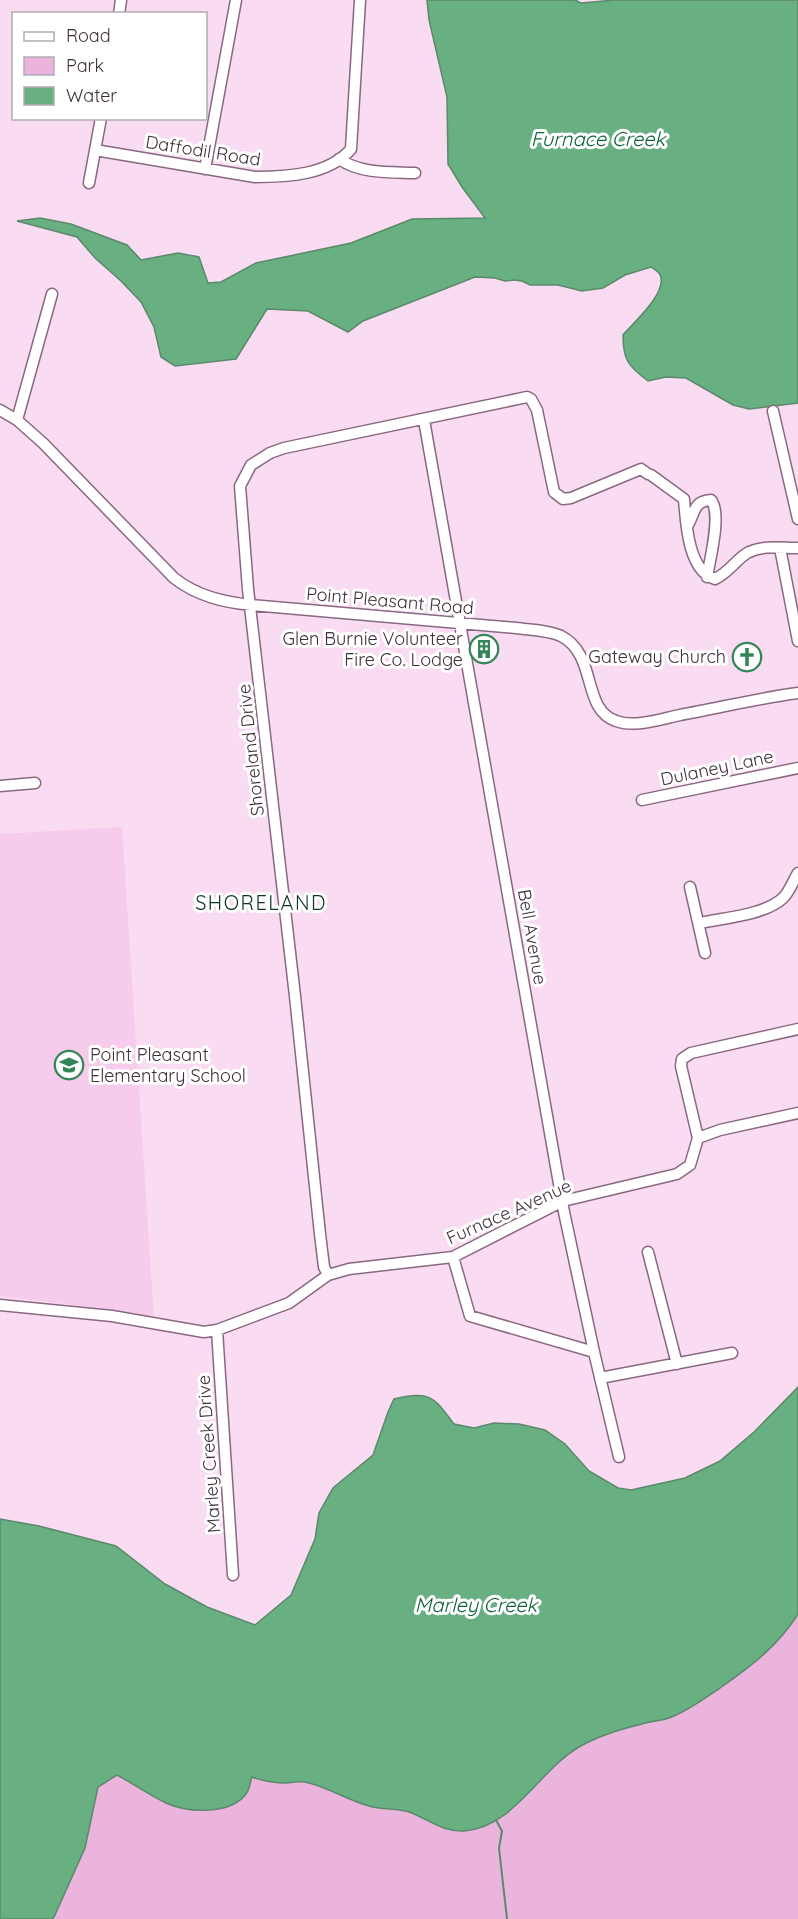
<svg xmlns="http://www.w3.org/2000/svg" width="798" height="1919" font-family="Quicksand,sans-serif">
<rect width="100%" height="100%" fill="#fadcf2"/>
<path fill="#f7cbec" d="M 122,827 L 154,1319 L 96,1308 L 0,1296 L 0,834 Z"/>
<path fill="#eab4dd" d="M 798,1614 L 798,1919 L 52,1919 L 54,1917 L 85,1848 L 98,1787 L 117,1775 L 168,1804 L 250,1785 L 251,1776 C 263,1781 275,1783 287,1783 C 293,1782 299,1781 305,1782 C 332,1787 356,1802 382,1809 C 391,1811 400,1809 409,1812 C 438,1822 438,1833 473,1829 C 519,1823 541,1769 579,1747 C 598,1736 621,1729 642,1724 C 651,1721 661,1721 669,1718 C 688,1711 703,1699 720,1688 C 750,1667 778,1646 798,1614 Z"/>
<path fill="#68af82" stroke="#5b896c" stroke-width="1.5" d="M 427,0 L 575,0 L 581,3 L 615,0 L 798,0 L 798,403 L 749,409 L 733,405 L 686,378 L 666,377 L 648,381 C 628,366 623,360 623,335 C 633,323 671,290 659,273 C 657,270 654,269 651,267 L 625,275 L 603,288 L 582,291 L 558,285 L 530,285 L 522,281 L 514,280 L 505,281 L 495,278 L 475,277 L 363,321 L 348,332 L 308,311 L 267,309 L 236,359 L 175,366 L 161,357 L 154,327 L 141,302 L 121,281 L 95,258 L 77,237 L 17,221 L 40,218 L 71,224 L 127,245 L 141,260 L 178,253 L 199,257 L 208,283 L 221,282 L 256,263 L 351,243 L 412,219 L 485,218 L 462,187 L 448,164 L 447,97 L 429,20 Z
M 798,1387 L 798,1614 C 778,1646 750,1667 720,1688 C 703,1699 688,1711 669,1718 C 661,1721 651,1721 642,1724 C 621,1729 598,1736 579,1747 C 538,1771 516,1826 464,1831 C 442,1832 428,1819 409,1812 C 396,1808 382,1810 369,1806 C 347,1800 328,1787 305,1782 C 299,1781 293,1782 287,1783 C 275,1783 263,1781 252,1777 C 250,1782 250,1789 246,1794 C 230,1815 188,1813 166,1803 C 149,1795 134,1784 117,1775 L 98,1787 L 85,1848 L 54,1917 L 52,1919 L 0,1919 L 0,1519 L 39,1526 L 116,1546 L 165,1584 L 207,1607 L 255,1625 L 291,1595 L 315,1539 L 319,1513 L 333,1488 L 373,1455 L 388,1412 L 394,1399 C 431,1391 433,1396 454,1424 L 474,1428 L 494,1423 L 519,1424 L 545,1430 L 565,1444 L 589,1471 L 618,1488 L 631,1490 L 685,1478 L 720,1461 L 754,1432 Z"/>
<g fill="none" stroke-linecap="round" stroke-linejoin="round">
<path stroke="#5b896c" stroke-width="2" d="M 496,1820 L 502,1831 L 499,1848 L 507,1919"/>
<g stroke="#896881" stroke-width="13">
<path id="minor" d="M 119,14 L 121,0
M 95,150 L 255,177 C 287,177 329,175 351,149 L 360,0
M 339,159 C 361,174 389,172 415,173
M 205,169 L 236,0
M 89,183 L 101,118
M 0,410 L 17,420 L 43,443 L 174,578 C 197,596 223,602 251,605 L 516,628 C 531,630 548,630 561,636 C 598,655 581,709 616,721 C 635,728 661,719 680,715 C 719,708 759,698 798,693
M 773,411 L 798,519
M 17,420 L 52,294
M 424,420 L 564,1212 L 594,1352 L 619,1457
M 651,475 L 684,499 C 686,523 688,571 715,579 C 730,572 737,558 749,552 C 764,545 782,548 798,548
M 688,525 C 695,513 693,501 711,500 C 722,513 710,559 707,577
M 780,548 L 798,641
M 0,786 L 35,783
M 642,800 L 798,768
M 690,887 L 705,953
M 700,923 C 723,918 765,915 783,898 C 790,891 793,881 798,873
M 698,1138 L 681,1066 L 682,1059 L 691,1053 L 798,1029
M 698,1138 L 720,1130 L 798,1113
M 648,1252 L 677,1364
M 453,1257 L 470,1316 L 594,1352
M 328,1275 L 324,1267 L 320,1234 L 295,996 L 248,589 L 240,486 L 251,465 L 270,453 L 284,448 L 527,397 L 531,399 L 537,410 L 554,492 L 563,499 L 571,498 L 641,469 L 648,474
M 0,1305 L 112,1316 L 204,1332 L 217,1330 L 289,1303 L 328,1275 L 349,1269 L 453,1257 L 563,1201 L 677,1174 L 690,1165 L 698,1138
M 217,1330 L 233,1575
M 600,1378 L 732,1353"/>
</g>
<use href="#minor" stroke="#fff" stroke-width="10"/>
</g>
<defs>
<g id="building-ring" transform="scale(1.5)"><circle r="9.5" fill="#fff" stroke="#348657" stroke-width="1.5"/><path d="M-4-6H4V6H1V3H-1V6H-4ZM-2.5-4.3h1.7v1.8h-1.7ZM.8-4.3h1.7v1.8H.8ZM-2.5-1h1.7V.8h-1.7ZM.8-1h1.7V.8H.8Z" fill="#348657"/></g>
<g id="church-ring" transform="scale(1.5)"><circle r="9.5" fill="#fff" stroke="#348657" stroke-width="1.5"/><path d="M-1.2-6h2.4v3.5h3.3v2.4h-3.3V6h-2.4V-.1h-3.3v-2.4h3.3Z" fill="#348657"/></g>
<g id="school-ring" transform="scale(1.5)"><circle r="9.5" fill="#fff" stroke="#348657" stroke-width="1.5"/><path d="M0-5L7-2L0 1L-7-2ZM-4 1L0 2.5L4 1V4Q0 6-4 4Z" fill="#348657"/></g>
</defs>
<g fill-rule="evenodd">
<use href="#building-ring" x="484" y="649"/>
<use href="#church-ring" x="747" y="657"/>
<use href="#school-ring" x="69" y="1065"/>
</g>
<g text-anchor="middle" stroke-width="6" stroke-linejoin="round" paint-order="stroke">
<g font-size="18" fill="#3d2f3a" stroke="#fff">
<text transform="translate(203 151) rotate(9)" y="6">Daffodil Road</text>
<text transform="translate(390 601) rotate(5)" y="6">Point Pleasant Road</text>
<text transform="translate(251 750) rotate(-96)" y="6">Shoreland Drive</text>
<text transform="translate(717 768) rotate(-12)" y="6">Dulaney Lane</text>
<text transform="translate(532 937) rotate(80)" y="6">Bell Avenue</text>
<text transform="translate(509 1212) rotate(-24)" y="6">Furnace Avenue</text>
<text transform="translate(209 1454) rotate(-94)" y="6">Marley Creek Drive</text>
</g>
<g font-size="18" fill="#3d2f3a" stroke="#fff" text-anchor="end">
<text x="463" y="645">Glen Burnie Volunteer<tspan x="463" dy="21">Fire Co. Lodge</tspan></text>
<text x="726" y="663">Gateway Church</text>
<text x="90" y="1061" text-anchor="start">Point Pleasant<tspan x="90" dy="21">Elementary School</tspan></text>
</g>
<g font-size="20" font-style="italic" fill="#0e6339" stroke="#fff">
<text x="598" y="146">Furnace Creek</text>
<text x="476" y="1612">Marley Creek</text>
</g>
<g font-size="20" letter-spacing="1.5" fill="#0f3720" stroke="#fff">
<text x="261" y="910">SHORELAND</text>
</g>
</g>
<rect x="12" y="12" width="195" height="108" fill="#ffffff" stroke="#b1acb0" stroke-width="1.5"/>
<rect x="24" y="32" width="30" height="9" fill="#ffffff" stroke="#b1acb0" stroke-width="1.5"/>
<text x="66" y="42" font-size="18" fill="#3d2f3a">Road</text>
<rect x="24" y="57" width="30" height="18" fill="#eab4dd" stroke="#b1acb0" stroke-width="1.5"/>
<text x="66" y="72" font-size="18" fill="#3d2f3a">Park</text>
<rect x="24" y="87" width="30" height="18" fill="#68af82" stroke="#b1acb0" stroke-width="1.5"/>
<text x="66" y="102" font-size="18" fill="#3d2f3a">Water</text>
</svg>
